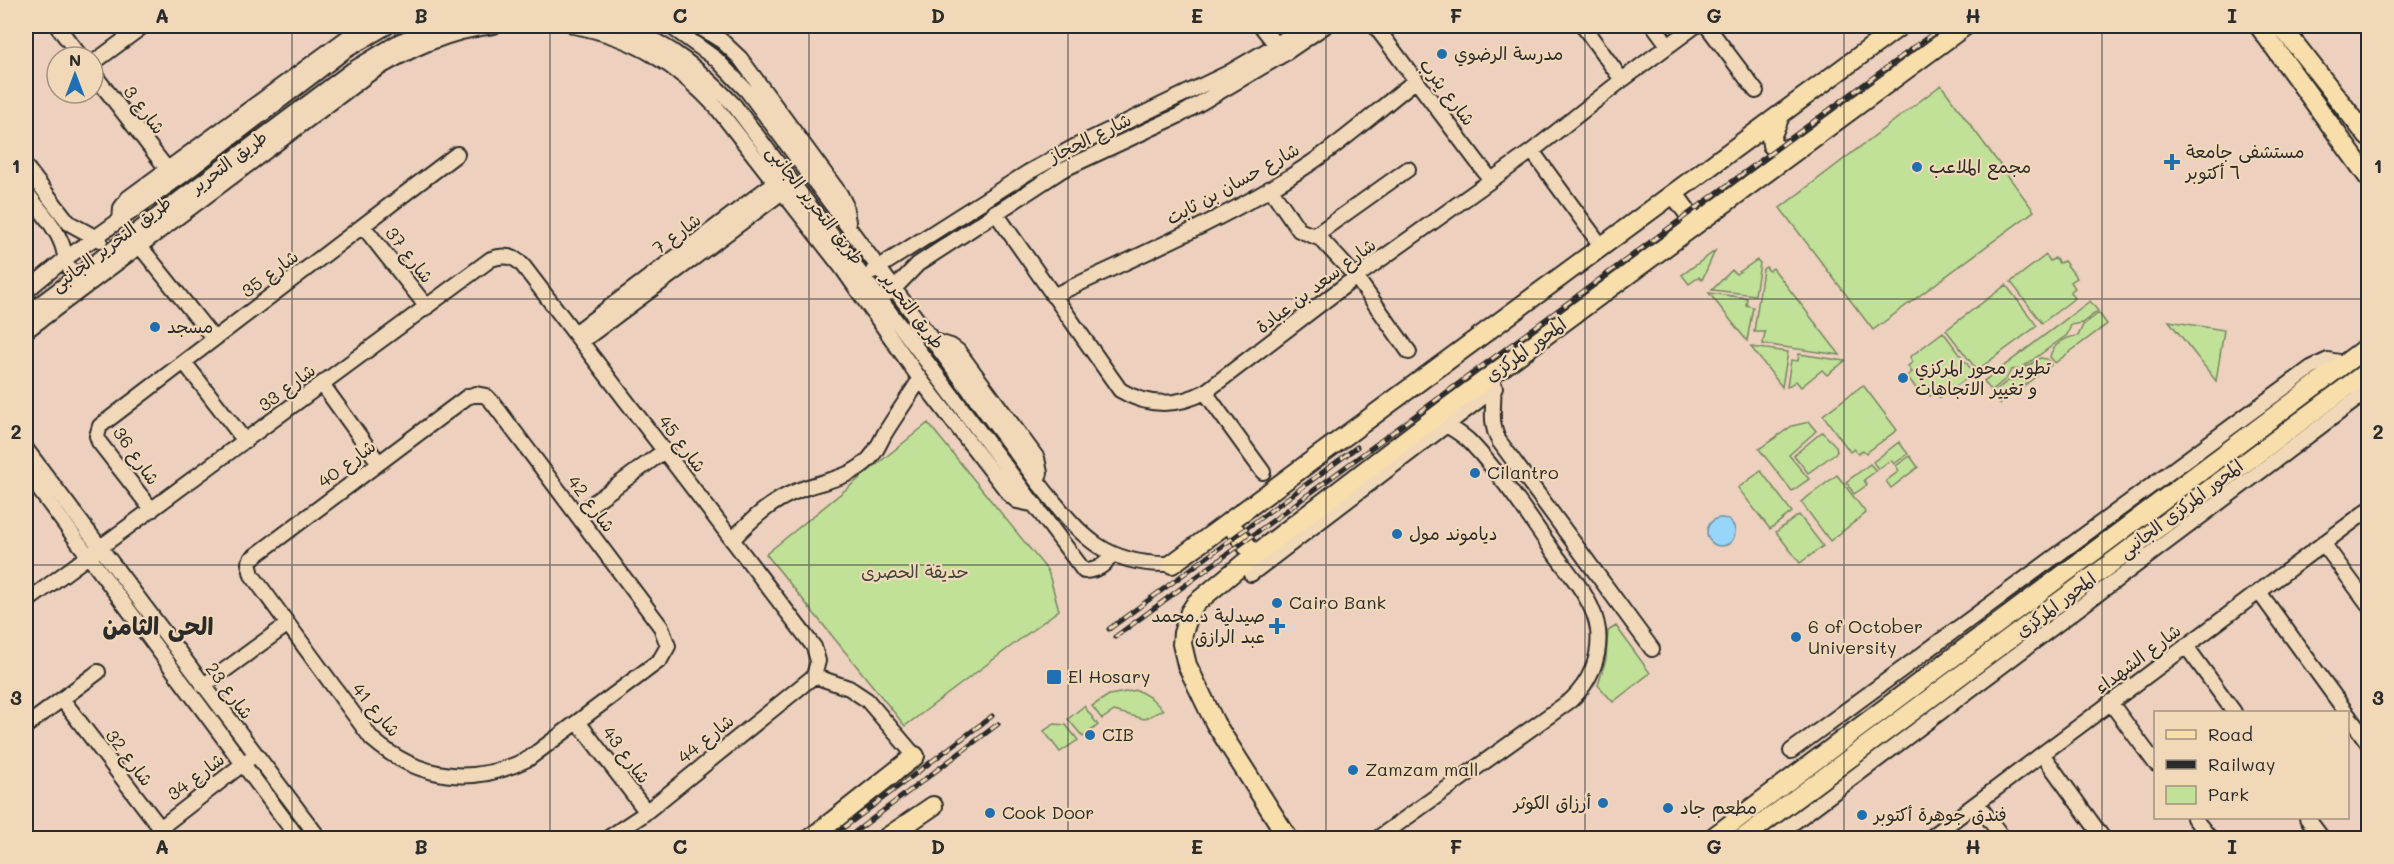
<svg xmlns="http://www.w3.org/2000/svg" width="2394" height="864" font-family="Mali,'Playpen Sans Arabic',sans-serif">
<rect width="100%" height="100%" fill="#edd0bd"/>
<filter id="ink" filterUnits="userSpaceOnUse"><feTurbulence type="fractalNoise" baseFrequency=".0167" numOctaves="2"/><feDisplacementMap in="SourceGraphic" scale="12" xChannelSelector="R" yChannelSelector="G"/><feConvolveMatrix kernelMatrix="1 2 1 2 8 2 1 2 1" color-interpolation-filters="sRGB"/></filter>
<g filter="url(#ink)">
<path fill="#c1e098" stroke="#768662" stroke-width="1.5" d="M 1941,85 L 2034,211 L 1873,330 L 1780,208 Z
M 1715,251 L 1702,280 L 1699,277 L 1689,284 L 1682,275 Z
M 2046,255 L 2050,261 L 2055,258 L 2059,263 L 2064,261 L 2077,278 L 2071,282 L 2075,288 L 2070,292 L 2075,298 L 2042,323 L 2011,282 Z
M 1757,260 L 1760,263 L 1755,295 L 1712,290 L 1732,270 L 1736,274 Z
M 1766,267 L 1769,271 L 1773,268 L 1840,355 L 1763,344 L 1765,332 L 1754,332 L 1763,269 Z
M 2006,285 L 2037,326 L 1977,370 L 1946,330 Z
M 1709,293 L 1747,298 L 1746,305 L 1753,307 L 1747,341 Z
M 2090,301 L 2098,311 L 2082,323 L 2071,325 L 2067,335 L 2020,369 L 2011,370 L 2007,378 L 1991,391 L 1984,381 Z
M 2099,313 L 2107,324 L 2055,363 L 2050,357 C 2052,345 2067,336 2078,336 L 2083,325 Z
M 2169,321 L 2224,330 L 2216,381 Z
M 1943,332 L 1974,373 L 1940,398 L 1936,392 L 1930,396 L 1926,391 L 1921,395 L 1907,376 L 1912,372 L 1908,366 L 1913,362 L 1910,357 Z
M 1751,347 L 1788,352 L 1782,387 Z
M 1799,354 L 1845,361 L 1827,375 L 1822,370 L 1801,387 L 1796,381 L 1787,387 L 1791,360 L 1798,361 Z
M 2040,358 L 2047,359 L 2051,365 L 2000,404 L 1992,393 L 2008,381 L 2018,379 L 2023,369 Z
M 1863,385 L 1897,430 L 1866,453 L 1863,450 L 1858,453 L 1854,449 L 1850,452 L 1823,415 Z
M 1809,422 L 1816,431 L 1789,455 L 1809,479 L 1792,491 L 1759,449 L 1792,426 Z
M 928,423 L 1048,571 L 1059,610 L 905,726 L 766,554 Z
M 1822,432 L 1836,446 L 1837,452 L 1808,473 L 1794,455 Z
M 1899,442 L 1908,454 L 1894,464 L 1891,460 L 1878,469 L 1873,462 Z
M 1910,456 L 1918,467 L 1891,488 L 1886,481 L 1899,471 L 1896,466 Z
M 1870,464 L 1876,471 L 1864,480 L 1867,485 L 1854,494 L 1846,482 Z
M 1761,471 L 1792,512 L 1770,529 L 1738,488 Z
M 1837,475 L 1866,513 L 1830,541 L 1801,502 Z
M 1799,515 L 1823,546 L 1800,563 L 1776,532 Z
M 1616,626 L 1650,673 L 1613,702 L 1598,685 L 1606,659 L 1608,631 Z
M 1137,690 L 1151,698 L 1163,710 L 1144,719 L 1114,711 L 1102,719 L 1092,706 L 1109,695 Z
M 1084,706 L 1098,725 L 1083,737 L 1068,719 Z
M 1054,724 L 1066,725 L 1078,740 L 1060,752 L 1044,731 Z"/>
<path fill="#97d6f8" stroke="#6c92a6" stroke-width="1.5" d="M1707 532a14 14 0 1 1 28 0a14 14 0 1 1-28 0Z"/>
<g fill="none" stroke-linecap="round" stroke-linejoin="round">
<g stroke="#2b2b2b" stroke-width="18">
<path id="minor" d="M 57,26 L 81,57
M 574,26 C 633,37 677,64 717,108 L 842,268 L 920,379 L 1010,495 L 1017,501 L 1036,505
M 625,26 C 672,46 699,69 734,105 L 1084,571 C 1097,571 1106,565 1112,554
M 670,26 L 716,59 L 748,92 L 1037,481 C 1078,531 1100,566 1172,564
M 698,26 L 722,41 L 740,58 L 840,194 L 845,204 L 848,222
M 1261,26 L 1280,50
M 1375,26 L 1491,180
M 1583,26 L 1622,80
M 1654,26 L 1668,45
M 1707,26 L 1756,91
M 93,63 L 143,26
M 93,73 L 167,169
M 1532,151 L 1602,247
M 26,167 L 69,223 L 100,240
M 1270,188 L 1299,230 L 1321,239 L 1356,277 L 1409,352
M 26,192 C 37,207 54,224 61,242 C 67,255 63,267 77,275
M 995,212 L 1120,390 C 1148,407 1176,407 1205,392 L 1356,277 L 1532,151 L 1622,80 L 1695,26
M 120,221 L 121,208 L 128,198 L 363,26
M 363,226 L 427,307
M 1314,236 L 1408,169
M 135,240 L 214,339
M 873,271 L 1027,173 L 1076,146 L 1228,73 L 1276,45 L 1303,26
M 26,291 L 65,259 L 183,175 L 345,51 L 388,26
M 890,293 L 918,264 L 1062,170 L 1180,115 L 1284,54 L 1325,26
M 1053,296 C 1139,255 1229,218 1308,165 C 1346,140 1380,108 1415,81
M 26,314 L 352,70 L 400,41 L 440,26
M 26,331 L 369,74 C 408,50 448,31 494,26
M 575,333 L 782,177
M 935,341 L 951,346 L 958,351 L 1037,458 L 1040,473 L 1037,481
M 581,342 L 789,187
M 184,362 L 245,441
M 1492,373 C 1497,397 1487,419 1499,441 L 1652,649
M 322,384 L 379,463
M 1205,392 L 1263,472
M 476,394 L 486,396 L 493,403 L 661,627 L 668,646 L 660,660 L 528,759 C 473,786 419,780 372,739 L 252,575 L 249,563 L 251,559 L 467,397 Z
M 26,449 L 319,838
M 26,472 L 298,838
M 152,510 L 99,442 L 97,436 L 100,426 L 457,154
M 577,515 L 664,451
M 732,540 C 751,520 771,501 797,491 C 820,481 845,480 865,463 C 875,455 879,444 885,433 C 896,415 909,397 920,379
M 2323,543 L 2368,604
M 1251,574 L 1495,388
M 2259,592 L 2346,712
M 26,602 L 491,259 C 505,254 515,256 524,267 L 814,647 L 818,661 L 814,676 L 641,816 L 608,838
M 2186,646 L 2234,712
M 814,676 L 849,688 L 867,700 L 915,756
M 203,686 L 288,624
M 62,699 L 168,838
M 2110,702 L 2156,764
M 2348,715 L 2368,743
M 578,722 L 646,811
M 26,726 L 98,672
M 1791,751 L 2311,368 L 2328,360 L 2345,363
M 2042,754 L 2103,838
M 1977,803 L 2003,838
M 2194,818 L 2210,838
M 2307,818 L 2322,838
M 160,828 L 248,760
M 1378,838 L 1571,700 C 1590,682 1601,657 1598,630 C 1594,600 1570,575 1553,551 C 1528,515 1502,476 1472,444 C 1465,436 1456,431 1446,425
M 1773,838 L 2357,399 L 2366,384 L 2368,373
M 1930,838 L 2368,510"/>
</g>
<g stroke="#2b2b2b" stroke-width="22">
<path id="major" d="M 2259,26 L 2368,177
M 2281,26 L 2368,137
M 1780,116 L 1771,137 L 1772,145 L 1781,151 L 1797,145
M 1674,194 L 1696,224
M 1229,523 L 1254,555
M 1172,564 L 1900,26
M 811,838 L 915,756
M 886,838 L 933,806
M 1288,838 L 1215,723 L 1187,665 L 1182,644 L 1183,633 L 1190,612 L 1196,603 L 1243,564 L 1447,408 L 1965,26
M 1712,838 L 2368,346
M 1743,838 L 2368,371"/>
</g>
<use href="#minor" stroke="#f1d8b8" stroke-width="14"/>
<use href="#major" stroke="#f8deab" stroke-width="18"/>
<g stroke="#2b2b2b" stroke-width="5">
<path id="rail" d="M 1109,629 L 1357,447
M 1115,637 L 1943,26
M 830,838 L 992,716
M 847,838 L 998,724"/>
</g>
<use href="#rail" stroke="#f1d8b8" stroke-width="3" stroke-dasharray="9" stroke-linecap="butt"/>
</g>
</g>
<path fill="none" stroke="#2b2b2b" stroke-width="1.5" stroke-opacity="0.55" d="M 292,26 L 292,838M 550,26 L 550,838M 809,26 L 809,838M 1068,26 L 1068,838M 1326,26 L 1326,838M 1585,26 L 1585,838M 1844,26 L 1844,838M 2102,26 L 2102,838M 26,299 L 2368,299M 26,565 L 2368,565"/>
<g fill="#1f6fb2" stroke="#f1d8b8" stroke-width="2">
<circle cx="1442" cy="54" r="6"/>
<path d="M2169 153h6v6h6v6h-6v6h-6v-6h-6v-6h6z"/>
<circle cx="1917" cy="167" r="6"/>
<circle cx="155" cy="327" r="6"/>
<circle cx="1903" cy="378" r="6"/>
<circle cx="1475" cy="473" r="6"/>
<circle cx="1397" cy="534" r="6"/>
<circle cx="1277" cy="603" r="6"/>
<path d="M1274 617h6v6h6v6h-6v6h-6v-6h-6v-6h6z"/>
<circle cx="1796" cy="637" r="6"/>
<rect x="1046" y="669" width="16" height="16" rx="3"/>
<circle cx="1090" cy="735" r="6"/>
<circle cx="1353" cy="770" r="6"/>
<circle cx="1603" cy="803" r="6"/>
<circle cx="1668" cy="808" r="6"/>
<circle cx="990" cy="813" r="6"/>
<circle cx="1862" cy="815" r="6"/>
</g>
<g text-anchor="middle" stroke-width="4.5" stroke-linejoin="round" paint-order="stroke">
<g font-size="18" fill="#2b2b2b" stroke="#f1d8b8" text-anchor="start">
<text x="1454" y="60">مدرسة الرضوي</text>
<text x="2186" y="158">مستشفى جامعة<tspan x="2186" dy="21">٦ أكتوبر</tspan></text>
<text x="1929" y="173">مجمع الملاعب</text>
<text x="167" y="333">مسجد</text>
<text x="1915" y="374">تطوير محور المركزي<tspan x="1915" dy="21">و تغيير الاتجاهات</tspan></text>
<text x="1487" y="479">Cilantro</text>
<text x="1409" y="540">دياموند مول</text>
<text x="1289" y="609">Cairo Bank</text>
<text x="1265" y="622" text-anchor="end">صيدلية د.محمد<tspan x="1265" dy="21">عبد الرازق</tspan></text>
<text x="1808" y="633">6 of October<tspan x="1808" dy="21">University</tspan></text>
<text x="1068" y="683">El Hosary</text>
<text x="1102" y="741">CIB</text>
<text x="1365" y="776">Zamzam mall</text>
<text x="1591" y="809" text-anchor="end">أرزاق الكوثر</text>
<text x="1680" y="814">مطعم جاد</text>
<text x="1002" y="819">Cook Door</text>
<text x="1874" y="821">فندق جوهرة أكتوبر</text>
</g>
<g font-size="18" fill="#2b2b2b" stroke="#f1d8b8">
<text transform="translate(1447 92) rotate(53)" y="6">شارع يثرب</text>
<text transform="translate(144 110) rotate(53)" y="6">شارع 3</text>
<text transform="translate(1090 138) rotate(-26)" y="6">شارع الحجاز</text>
<text transform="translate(229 162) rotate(-37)" y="6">طريق التحرير</text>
<text transform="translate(1233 184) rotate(-29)" y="6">شارع حسان بن ثابت</text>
<text transform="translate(815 205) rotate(52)" y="6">طريق التحرير الجانبى</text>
<text transform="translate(677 234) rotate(-37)" y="6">شارع 7</text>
<text transform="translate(111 244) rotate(-37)" y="6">طريق التحرير الجانبى</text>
<text transform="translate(409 255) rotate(52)" y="6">شارع 37</text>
<text transform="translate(270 274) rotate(-37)" y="6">شارع 35</text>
<text transform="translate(1316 286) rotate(-37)" y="6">شارع سعد بن عبادة</text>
<text transform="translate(913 311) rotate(53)" y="6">طريق التحرير</text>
<text transform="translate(1526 350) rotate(-36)" y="6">المحور المركزى</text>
<text transform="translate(287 388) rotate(-37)" y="6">شارع 33</text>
<text transform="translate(682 444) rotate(53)" y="6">شارع 45</text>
<text transform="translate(136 456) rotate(55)" y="6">شارع 36</text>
<text transform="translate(347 464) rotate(-37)" y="6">شارع 40</text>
<text transform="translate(591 504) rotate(53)" y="6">شارع 42</text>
<text transform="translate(2181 509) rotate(-37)" y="6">المحور المركزى الجانبى</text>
<text transform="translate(2056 605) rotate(-37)" y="6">المحور المركزى</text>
<text transform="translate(2138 659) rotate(-37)" y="6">شارع الشهداء</text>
<text transform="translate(229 691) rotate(53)" y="6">شارع 23</text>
<text transform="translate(376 710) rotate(50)" y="6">شارع 41</text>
<text transform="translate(706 739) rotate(-39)" y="6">شارع 44</text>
<text transform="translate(626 755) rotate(53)" y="6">شارع 43</text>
<text transform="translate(129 758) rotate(53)" y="6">شارع 32</text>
<text transform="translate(196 777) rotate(-37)" y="6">شارع 34</text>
</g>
<g font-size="18" fill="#42463b" stroke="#f1d8b8">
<text x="915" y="578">حديقة الحصرى</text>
</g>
<g font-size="24" font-weight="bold" fill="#2b2b2b" stroke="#f1d8b8">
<text x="158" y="635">الحى الثامن</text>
</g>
</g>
<rect width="2394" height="864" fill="none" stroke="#f1d8b8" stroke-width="66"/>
<rect x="2154" y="711" width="195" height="108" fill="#f1d8b8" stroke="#a29380" stroke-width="1.5"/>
<rect x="2166" y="730" width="30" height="9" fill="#f8deab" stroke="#a29380" stroke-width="1.5"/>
<text x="2208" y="741" font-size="18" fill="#2b2b2b">Road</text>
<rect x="2166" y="760" width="30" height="9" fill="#2b2b2b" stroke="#a29380" stroke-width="1.5"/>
<text x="2208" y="771" font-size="18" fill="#2b2b2b">Railway</text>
<rect x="2166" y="786" width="30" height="18" fill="#c1e098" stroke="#a29380" stroke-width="1.5"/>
<text x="2208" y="801" font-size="18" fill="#2b2b2b">Park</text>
<g transform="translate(75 75)"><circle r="28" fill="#f1d8b8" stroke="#a29380" stroke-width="1.5"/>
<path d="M0-4.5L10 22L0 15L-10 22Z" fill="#1f6fb2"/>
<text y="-9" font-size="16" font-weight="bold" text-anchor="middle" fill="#2b2b2b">N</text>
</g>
<rect x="33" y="33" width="2328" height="798" fill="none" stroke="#2b2b2b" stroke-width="2"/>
<g font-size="20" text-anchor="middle" font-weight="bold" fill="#2b2b2b">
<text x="162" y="23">A</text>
<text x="421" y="23">B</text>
<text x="680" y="23">C</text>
<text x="938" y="23">D</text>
<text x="1197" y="23">E</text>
<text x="1456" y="23">F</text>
<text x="1714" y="23">G</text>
<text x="1973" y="23">H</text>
<text x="2232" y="23">I</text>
<text x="16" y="173">1</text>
<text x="2378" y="173">1</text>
<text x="16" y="439">2</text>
<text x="2378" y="439">2</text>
<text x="16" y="705">3</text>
<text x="2378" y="705">3</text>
<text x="162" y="854">A</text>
<text x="421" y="854">B</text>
<text x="680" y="854">C</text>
<text x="938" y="854">D</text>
<text x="1197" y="854">E</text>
<text x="1456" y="854">F</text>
<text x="1714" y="854">G</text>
<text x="1973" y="854">H</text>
<text x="2232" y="854">I</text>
</g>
</svg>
